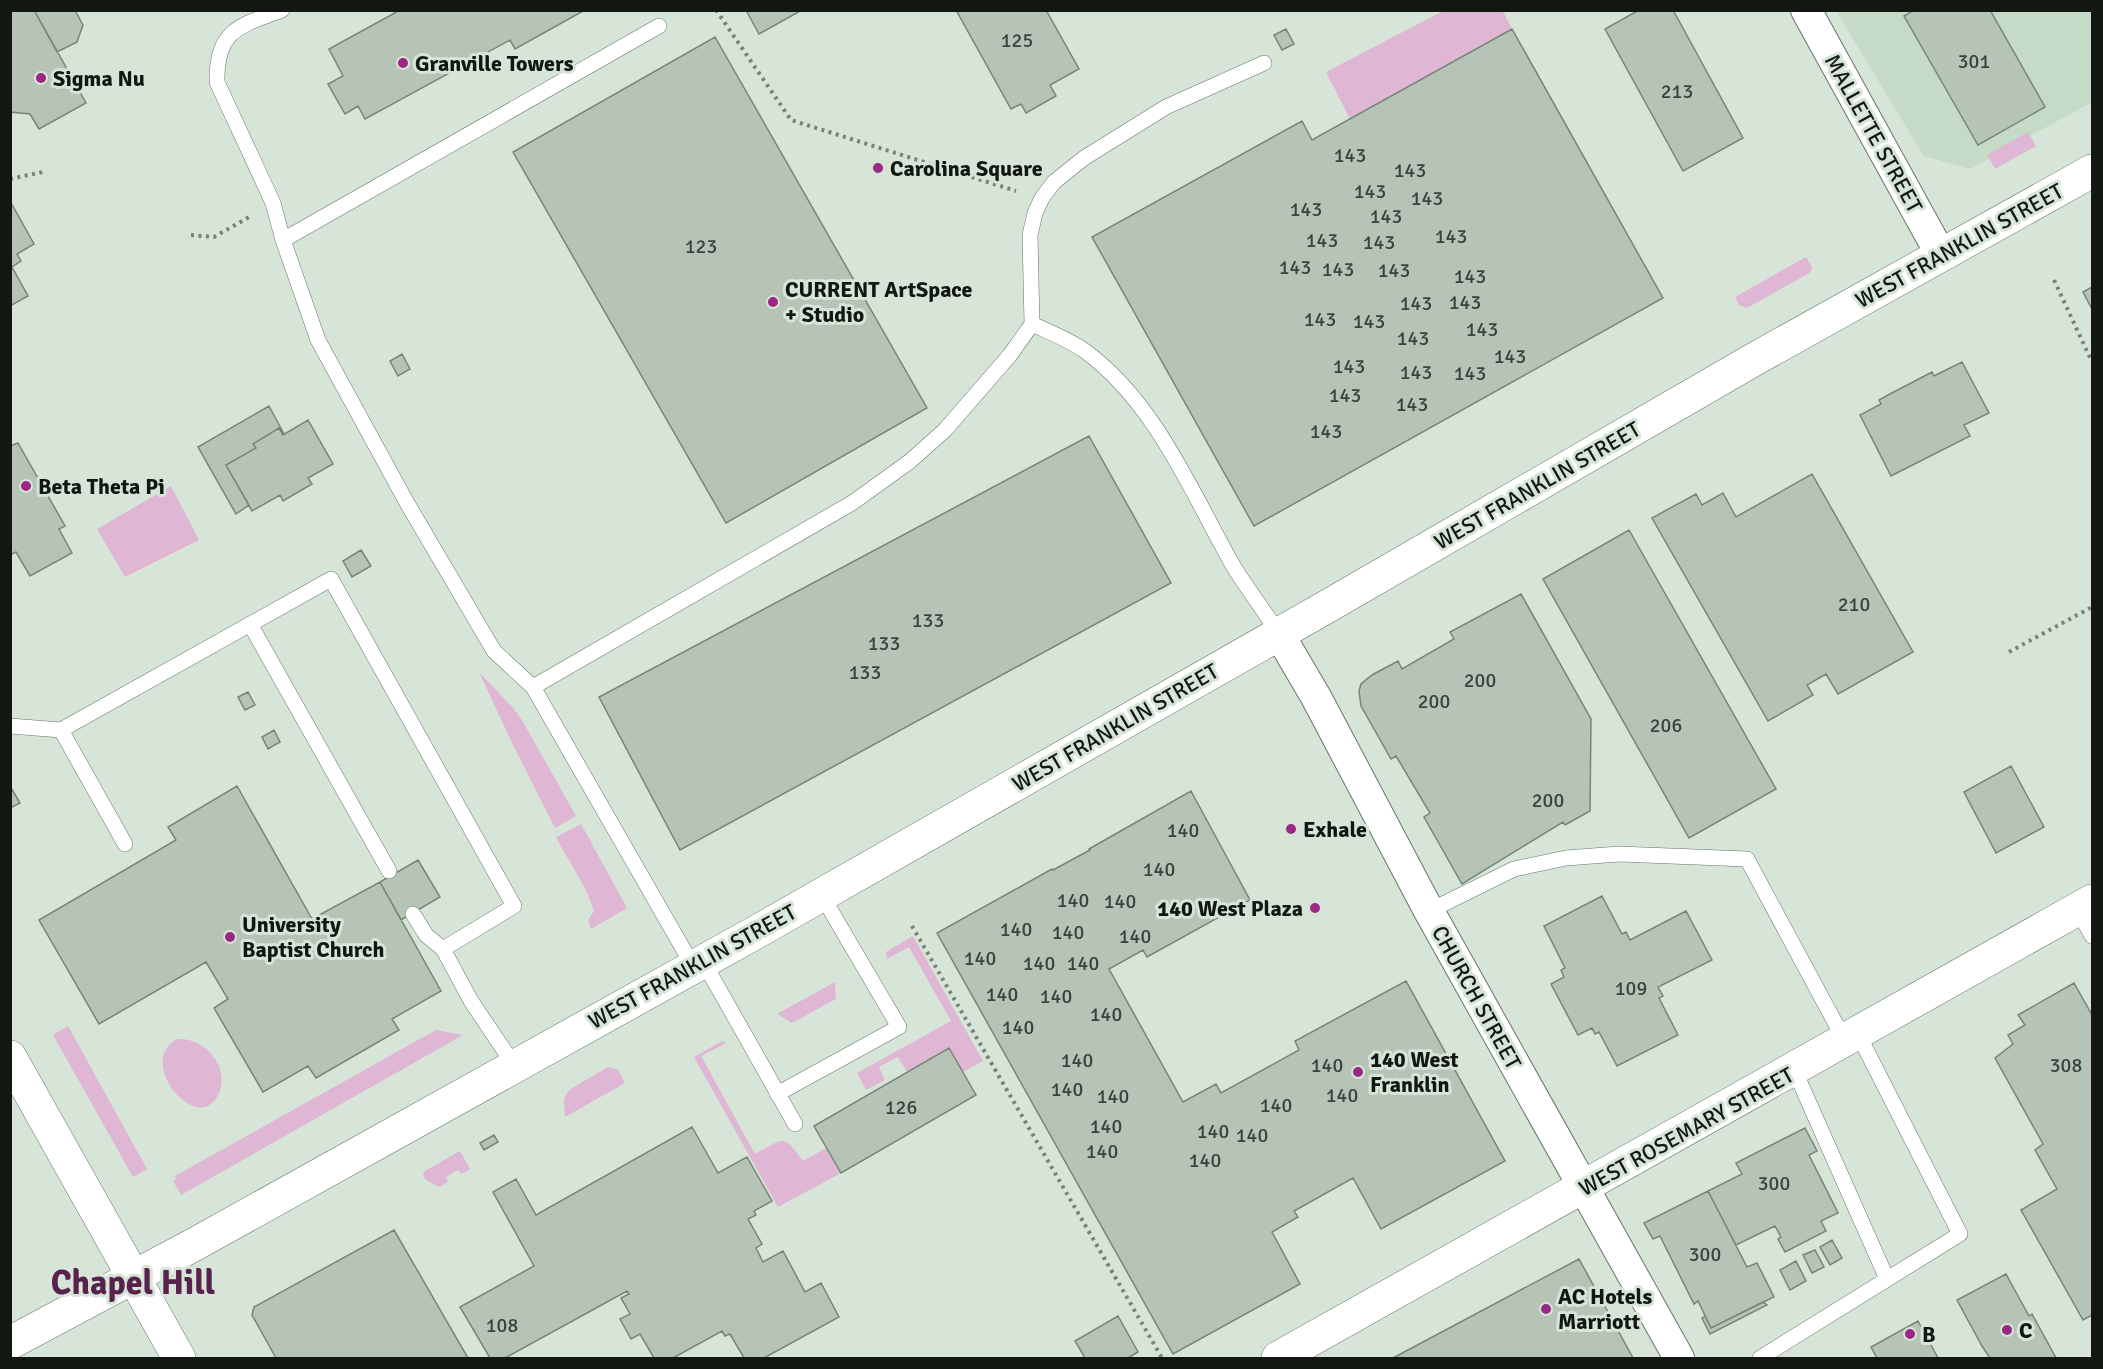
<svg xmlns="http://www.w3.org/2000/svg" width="2103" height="1369" font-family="Signika,sans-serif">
<rect width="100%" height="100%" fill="#d6e5d7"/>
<path fill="#c5dac7" d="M 1836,11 L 2092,11 L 2092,102 L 1970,169 L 1924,156 Z"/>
<path fill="#dfb6d3" d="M 1443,11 L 1503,11 L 1512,29 L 1350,119 L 1326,72 Z
M 2028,132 L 2036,146 L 1995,169 L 1987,155 Z
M 1806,257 L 1812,267 L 1811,272 L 1747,308 L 1739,305 L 1735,297 Z
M 171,486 L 199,540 L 125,577 L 97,529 Z
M 479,672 L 513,708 L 522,720 L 576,816 L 555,828 L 513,745 Z
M 581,824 L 627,908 L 591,929 L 588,920 L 594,911 C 587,887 568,860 556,837 Z
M 913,936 L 983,1061 L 963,1072 L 949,1048 L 907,1072 L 898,1057 L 879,1067 L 885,1080 L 866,1090 L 857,1073 L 951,1021 L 909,947 L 887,959 L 886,952 Z
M 835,982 L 836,999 L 792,1023 L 777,1014 Z
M 68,1026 L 147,1169 L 133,1177 L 53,1035 Z
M 436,1030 L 463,1035 L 181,1195 L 173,1181 L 176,1179 L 175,1176 Z
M 178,1039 C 205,1038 230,1066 219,1093 C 199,1140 133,1060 178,1039 Z
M 722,1041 L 726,1043 L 701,1056 L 755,1154 C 784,1139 782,1132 803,1161 L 826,1148 L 841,1173 L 778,1207 L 694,1057 Z
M 608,1067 L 618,1070 L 625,1083 L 565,1117 L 564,1099 L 569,1090 Z
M 460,1151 L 470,1169 L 461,1174 L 458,1170 L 446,1177 L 448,1182 L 439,1187 L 426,1180 L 423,1175 L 425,1171 Z"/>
<path fill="#b6c4b7" stroke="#778579" stroke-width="1.5" d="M 10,10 L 34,10 L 86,103 L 39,129 L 30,114 L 10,112 Z
M 34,10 L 75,10 L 83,25 L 77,42 L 57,52 Z
M 400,10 L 585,10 L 515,49 L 510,40 L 365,119 L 358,106 L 345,114 L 328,84 L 343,76 L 329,49 Z
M 746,10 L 802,10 L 759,34 Z
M 956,10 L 1046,10 L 1079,69 L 1050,85 L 1056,96 L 1026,113 L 1021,104 L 1011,109 Z
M 1639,10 L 1673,10 L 1743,138 L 1683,171 L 1605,29 Z
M 1914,10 L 1990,10 L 2045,107 L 1978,145 L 1904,16 Z
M 1286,29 L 1294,44 L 1282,50 L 1274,35 Z
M 1512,29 L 1663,298 L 1254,526 L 1092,237 L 1302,121 L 1312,140 Z
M 715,37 L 927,408 L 726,523 L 513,152 Z
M 10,201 L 34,244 L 17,254 L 21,261 L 12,267 L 28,296 L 10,306 Z
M 2092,287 L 2092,309 L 2083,292 Z
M 402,354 L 410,369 L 398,376 L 390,361 Z
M 1962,362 L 1989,413 L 1964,425 L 1970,436 L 1891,476 L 1860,415 L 1881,404 L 1879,400 L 1888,395 L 1932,372 L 1934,376 Z
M 269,406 L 284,434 L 279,428 L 253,444 L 256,448 L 226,465 L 249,505 L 236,514 L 198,447 Z
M 308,420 L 333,464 L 308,478 L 312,484 L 283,501 L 280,495 L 252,511 L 226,465 L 256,448 L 253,444 L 279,428 L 283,435 Z
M 1089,436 L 1171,583 L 680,850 L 599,697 Z
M 18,443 L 65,526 L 59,529 L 72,553 L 30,576 L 16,552 L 10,555 L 10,446 Z
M 1812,474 L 1913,652 L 1838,694 L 1826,674 L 1807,685 L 1813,695 L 1768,721 L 1652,518 L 1696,494 L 1702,505 L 1723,493 L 1736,517 Z
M 1629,530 L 1776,789 L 1689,838 L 1543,579 Z
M 361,550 L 371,566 L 352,577 L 343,561 Z
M 1521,594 L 1591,719 L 1590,811 L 1565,825 L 1563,822 L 1462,884 L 1424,817 L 1430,813 L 1396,756 L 1391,759 L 1361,706 L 1359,691 L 1361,684 L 1372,675 L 1398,661 L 1402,669 L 1454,639 L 1450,632 Z
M 248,692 L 255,705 L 245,710 L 238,697 Z
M 274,730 L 280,742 L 268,749 L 262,737 Z
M 2011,766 L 2044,827 L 1996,853 L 1964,792 Z
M 10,786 L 20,803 L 10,808 Z
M 237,786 L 312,919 L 380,882 L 441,991 L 392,1019 L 399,1030 L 316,1078 L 308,1066 L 263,1092 L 214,1008 L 228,999 L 206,962 L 99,1024 L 39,920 L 176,840 L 168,827 Z
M 1191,791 L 1250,900 L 1147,957 L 1143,950 L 1109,969 L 1183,1102 L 1216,1084 L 1221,1093 L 1299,1050 L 1295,1041 L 1406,981 L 1505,1161 L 1381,1229 L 1353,1178 L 1294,1211 L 1298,1217 L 1272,1232 L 1300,1284 L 1173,1354 L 937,933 L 1052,869 L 1053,870 L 1090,850 L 1089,849 Z
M 418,860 L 440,897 L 401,920 L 380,882 Z
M 1602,896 L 1622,934 L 1626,932 L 1630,940 L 1686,911 L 1712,960 L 1658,987 L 1663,996 L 1659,998 L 1678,1035 L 1617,1066 L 1599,1032 L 1595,1034 L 1592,1028 L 1578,1035 L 1551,984 L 1564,977 L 1561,970 L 1565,968 L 1544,926 Z
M 2074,983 L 2092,1015 L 2092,1315 L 2083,1320 L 2021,1210 L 2057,1189 L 2035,1150 L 2043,1144 L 1995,1058 L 2013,1044 L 2008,1035 L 2025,1025 L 2018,1015 Z
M 949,1048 L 976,1095 L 841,1173 L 814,1126 Z
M 692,1127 L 718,1173 L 747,1157 L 772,1201 L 754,1211 L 756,1215 L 748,1219 L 762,1244 L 756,1248 L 763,1262 L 783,1251 L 805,1292 L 821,1283 L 839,1317 L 764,1358 L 744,1358 L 730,1334 L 725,1336 L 722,1331 L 673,1358 L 654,1358 L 640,1334 L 631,1339 L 620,1319 L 630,1314 L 621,1298 L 629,1294 L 627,1291 L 505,1358 L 490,1358 L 460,1307 L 534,1266 L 493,1192 L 516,1179 L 536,1215 Z
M 1805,1128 L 1817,1151 L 1809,1155 L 1838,1213 L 1821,1221 L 1826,1231 L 1785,1252 L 1778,1239 L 1781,1237 L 1775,1226 L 1736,1245 L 1708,1191 L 1742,1174 L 1736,1163 Z
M 494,1135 L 498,1142 L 484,1150 L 480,1143 Z
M 1708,1191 L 1747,1267 L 1757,1263 L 1774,1297 L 1711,1328 L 1698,1301 L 1694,1304 L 1660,1236 L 1653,1239 L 1644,1223 Z
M 394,1230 L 468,1358 L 276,1358 L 252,1315 L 254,1307 Z
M 1832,1240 L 1842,1258 L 1830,1265 L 1820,1247 Z
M 1815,1250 L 1824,1267 L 1812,1273 L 1803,1255 Z
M 1579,1259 L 1633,1358 L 1393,1358 Z
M 1796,1261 L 1806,1281 L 1790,1290 L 1780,1270 Z
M 2006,1274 L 2029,1316 L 2032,1314 L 2056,1358 L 1990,1358 L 1982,1346 L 1957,1300 Z
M 1763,1302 L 1767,1305 L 1710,1334 L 1702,1318 L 1705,1316 L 1711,1328 Z
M 1118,1316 L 1138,1352 L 1128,1358 L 1085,1358 L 1075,1341 Z
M 1918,1321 L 1938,1358 L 1877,1358 L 1871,1347 Z"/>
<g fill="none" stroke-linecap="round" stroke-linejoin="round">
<g stroke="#687569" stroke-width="16">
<path id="lane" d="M 282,10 C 239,26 216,30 217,82 L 273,203 L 283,240 L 318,340 L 407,503 L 494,651 L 533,687 L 693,966
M 283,240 L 659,26
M 1032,324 C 1049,332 1070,340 1085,351 C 1157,404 1192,494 1235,569 C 1249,591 1265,612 1279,634
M 250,624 L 389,871
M 533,687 L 852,503 L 909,462 L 945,430 L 1010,355 L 1032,324 L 1030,235 L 1035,213 L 1042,198 L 1054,182 L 1084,158 L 1166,107 L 1264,63
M 10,726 L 61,730
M 125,844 L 61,730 L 331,579 L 514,906 L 443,949 L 471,1001 L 514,1065
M 2078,910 L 2092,936
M 1429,911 L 1514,869 L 1566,858 L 1619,854 L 1747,859 L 1845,1041
M 413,914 L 426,935 L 443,949
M 703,961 L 795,1124
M 1794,1069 L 1887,1279
M 777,1094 L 899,1027 L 821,894
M 1760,1358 L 1960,1234 L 1858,1034"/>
</g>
<g stroke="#687569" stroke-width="32">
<path id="street" d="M 1806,10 L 1941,255
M 1279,634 L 1316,697 L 1429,911 L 1679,1358"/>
</g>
<g stroke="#687569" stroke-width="34">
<path id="secondary" d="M 10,1343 L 197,1243 L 760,930 L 1328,606 L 1753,360 L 2092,171
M 1278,1358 L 2092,901"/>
</g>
<g stroke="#687569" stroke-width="34">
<path id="primary" d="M 10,1057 L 179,1358"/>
</g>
<path stroke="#788278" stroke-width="4" stroke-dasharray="3 4.5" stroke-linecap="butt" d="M 716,10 L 791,120 L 1016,191
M 10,179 L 43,172
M 191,235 L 214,237 L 251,216
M 2054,280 L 2092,362
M 2009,652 L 2092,607
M 912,926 L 1162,1358"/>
<use href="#lane" stroke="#fff" stroke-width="15"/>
<use href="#street" stroke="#fff" stroke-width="30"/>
<use href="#secondary" stroke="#fff" stroke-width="33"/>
<use href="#primary" stroke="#fff" stroke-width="33"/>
</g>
<g fill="#9a2885" stroke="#d6e5d7" stroke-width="2">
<circle cx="403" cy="63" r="6"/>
<circle cx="41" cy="78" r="6"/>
<circle cx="878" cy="168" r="6"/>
<circle cx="773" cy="302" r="6"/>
<circle cx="26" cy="486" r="6"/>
<circle cx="1291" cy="829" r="6"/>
<circle cx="1315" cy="908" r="6"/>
<circle cx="230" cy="937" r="6"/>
<circle cx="1358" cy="1072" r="6"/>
<circle cx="1546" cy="1309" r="6"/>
<circle cx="2007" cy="1330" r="6"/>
<circle cx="1910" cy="1334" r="6"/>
</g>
<g text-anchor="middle" stroke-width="6" stroke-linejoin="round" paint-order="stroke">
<g font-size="20" fill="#3b423b">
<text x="1017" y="47">125</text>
<text x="1974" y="68">301</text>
<text x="1677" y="98">213</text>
<text x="1350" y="162">143</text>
<text x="1410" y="177">143</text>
<text x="1370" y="198">143</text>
<text x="1427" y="205">143</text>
<text x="1306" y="216">143</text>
<text x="1386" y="223">143</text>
<text x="1451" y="243">143</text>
<text x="1322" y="247">143</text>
<text x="1379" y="249">143</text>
<text x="701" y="253">123</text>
<text x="1295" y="274">143</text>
<text x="1338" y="276">143</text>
<text x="1394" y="277">143</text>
<text x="1470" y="283">143</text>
<text x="1465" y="309">143</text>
<text x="1416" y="310">143</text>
<text x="1320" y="326">143</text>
<text x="1369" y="328">143</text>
<text x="1482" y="336">143</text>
<text x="1413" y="345">143</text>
<text x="1510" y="363">143</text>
<text x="1349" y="373">143</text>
<text x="1416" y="379">143</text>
<text x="1470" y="380">143</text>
<text x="1345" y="402">143</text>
<text x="1412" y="411">143</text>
<text x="1326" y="438">143</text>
<text x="1854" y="611">210</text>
<text x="928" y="627">133</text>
<text x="884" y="650">133</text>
<text x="865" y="679">133</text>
<text x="1480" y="687">200</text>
<text x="1434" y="708">200</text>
<text x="1666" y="732">206</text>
<text x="1548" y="807">200</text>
<text x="1183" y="837">140</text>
<text x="1159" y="876">140</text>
<text x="1073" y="907">140</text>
<text x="1120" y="908">140</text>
<text x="1016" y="936">140</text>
<text x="1068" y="939">140</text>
<text x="1135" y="943">140</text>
<text x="980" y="965">140</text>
<text x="1039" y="970">140</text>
<text x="1083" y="970">140</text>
<text x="1631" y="995">109</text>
<text x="1002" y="1001">140</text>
<text x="1056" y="1003">140</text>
<text x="1106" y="1021">140</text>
<text x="1018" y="1034">140</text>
<text x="1077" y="1067">140</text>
<text x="1327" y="1072">140</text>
<text x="2066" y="1072">308</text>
<text x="1067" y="1096">140</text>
<text x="1342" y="1102">140</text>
<text x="1113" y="1103">140</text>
<text x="1276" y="1112">140</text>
<text x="901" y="1114">126</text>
<text x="1106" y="1133">140</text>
<text x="1213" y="1138">140</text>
<text x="1252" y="1142">140</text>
<text x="1102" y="1158">140</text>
<text x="1205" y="1167">140</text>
<text x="1774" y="1190">300</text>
<text x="1705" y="1261">300</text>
<text x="502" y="1332">108</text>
</g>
<g font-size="22" font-weight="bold" fill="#121712" stroke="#d6e5d7" text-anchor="start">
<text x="415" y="71">Granville Towers</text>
<text x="53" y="86">Sigma Nu</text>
<text x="890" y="176">Carolina Square</text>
<text x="785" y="297">CURRENT ArtSpace<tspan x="785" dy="25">+ Studio</tspan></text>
<text x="38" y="494">Beta Theta Pi</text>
<text x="1303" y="837">Exhale</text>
<text x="1303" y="916" text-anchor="end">140 West Plaza</text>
<text x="242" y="932">University<tspan x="242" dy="25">Baptist Church</tspan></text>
<text x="1370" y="1067">140 West<tspan x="1370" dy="25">Franklin</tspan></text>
<text x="1558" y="1304">AC Hotels<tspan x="1558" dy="25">Marriott</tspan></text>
<text x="2019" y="1338">C</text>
<text x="1922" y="1342">B</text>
</g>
<g font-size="22" fill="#121712" stroke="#d6e5d7">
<text transform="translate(1874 133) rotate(61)" y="8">MALLETTE STREET</text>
<text transform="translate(1959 245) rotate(-29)" y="8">WEST FRANKLIN STREET</text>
<text transform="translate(1537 485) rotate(-30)" y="8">WEST FRANKLIN STREET</text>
<text transform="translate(1115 727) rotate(-30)" y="8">WEST FRANKLIN STREET</text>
<text transform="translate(692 966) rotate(-29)" y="8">WEST FRANKLIN STREET</text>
<text transform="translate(1477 997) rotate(61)" y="8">CHURCH STREET</text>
<text transform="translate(1686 1131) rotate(-29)" y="8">WEST ROSEMARY STREET</text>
</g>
<g font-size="34" font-weight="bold" fill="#59224d" stroke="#d6e5d7">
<text x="133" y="1294">Chapel Hill</text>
</g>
</g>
<rect width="2103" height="1369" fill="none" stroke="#121712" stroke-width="24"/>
</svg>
